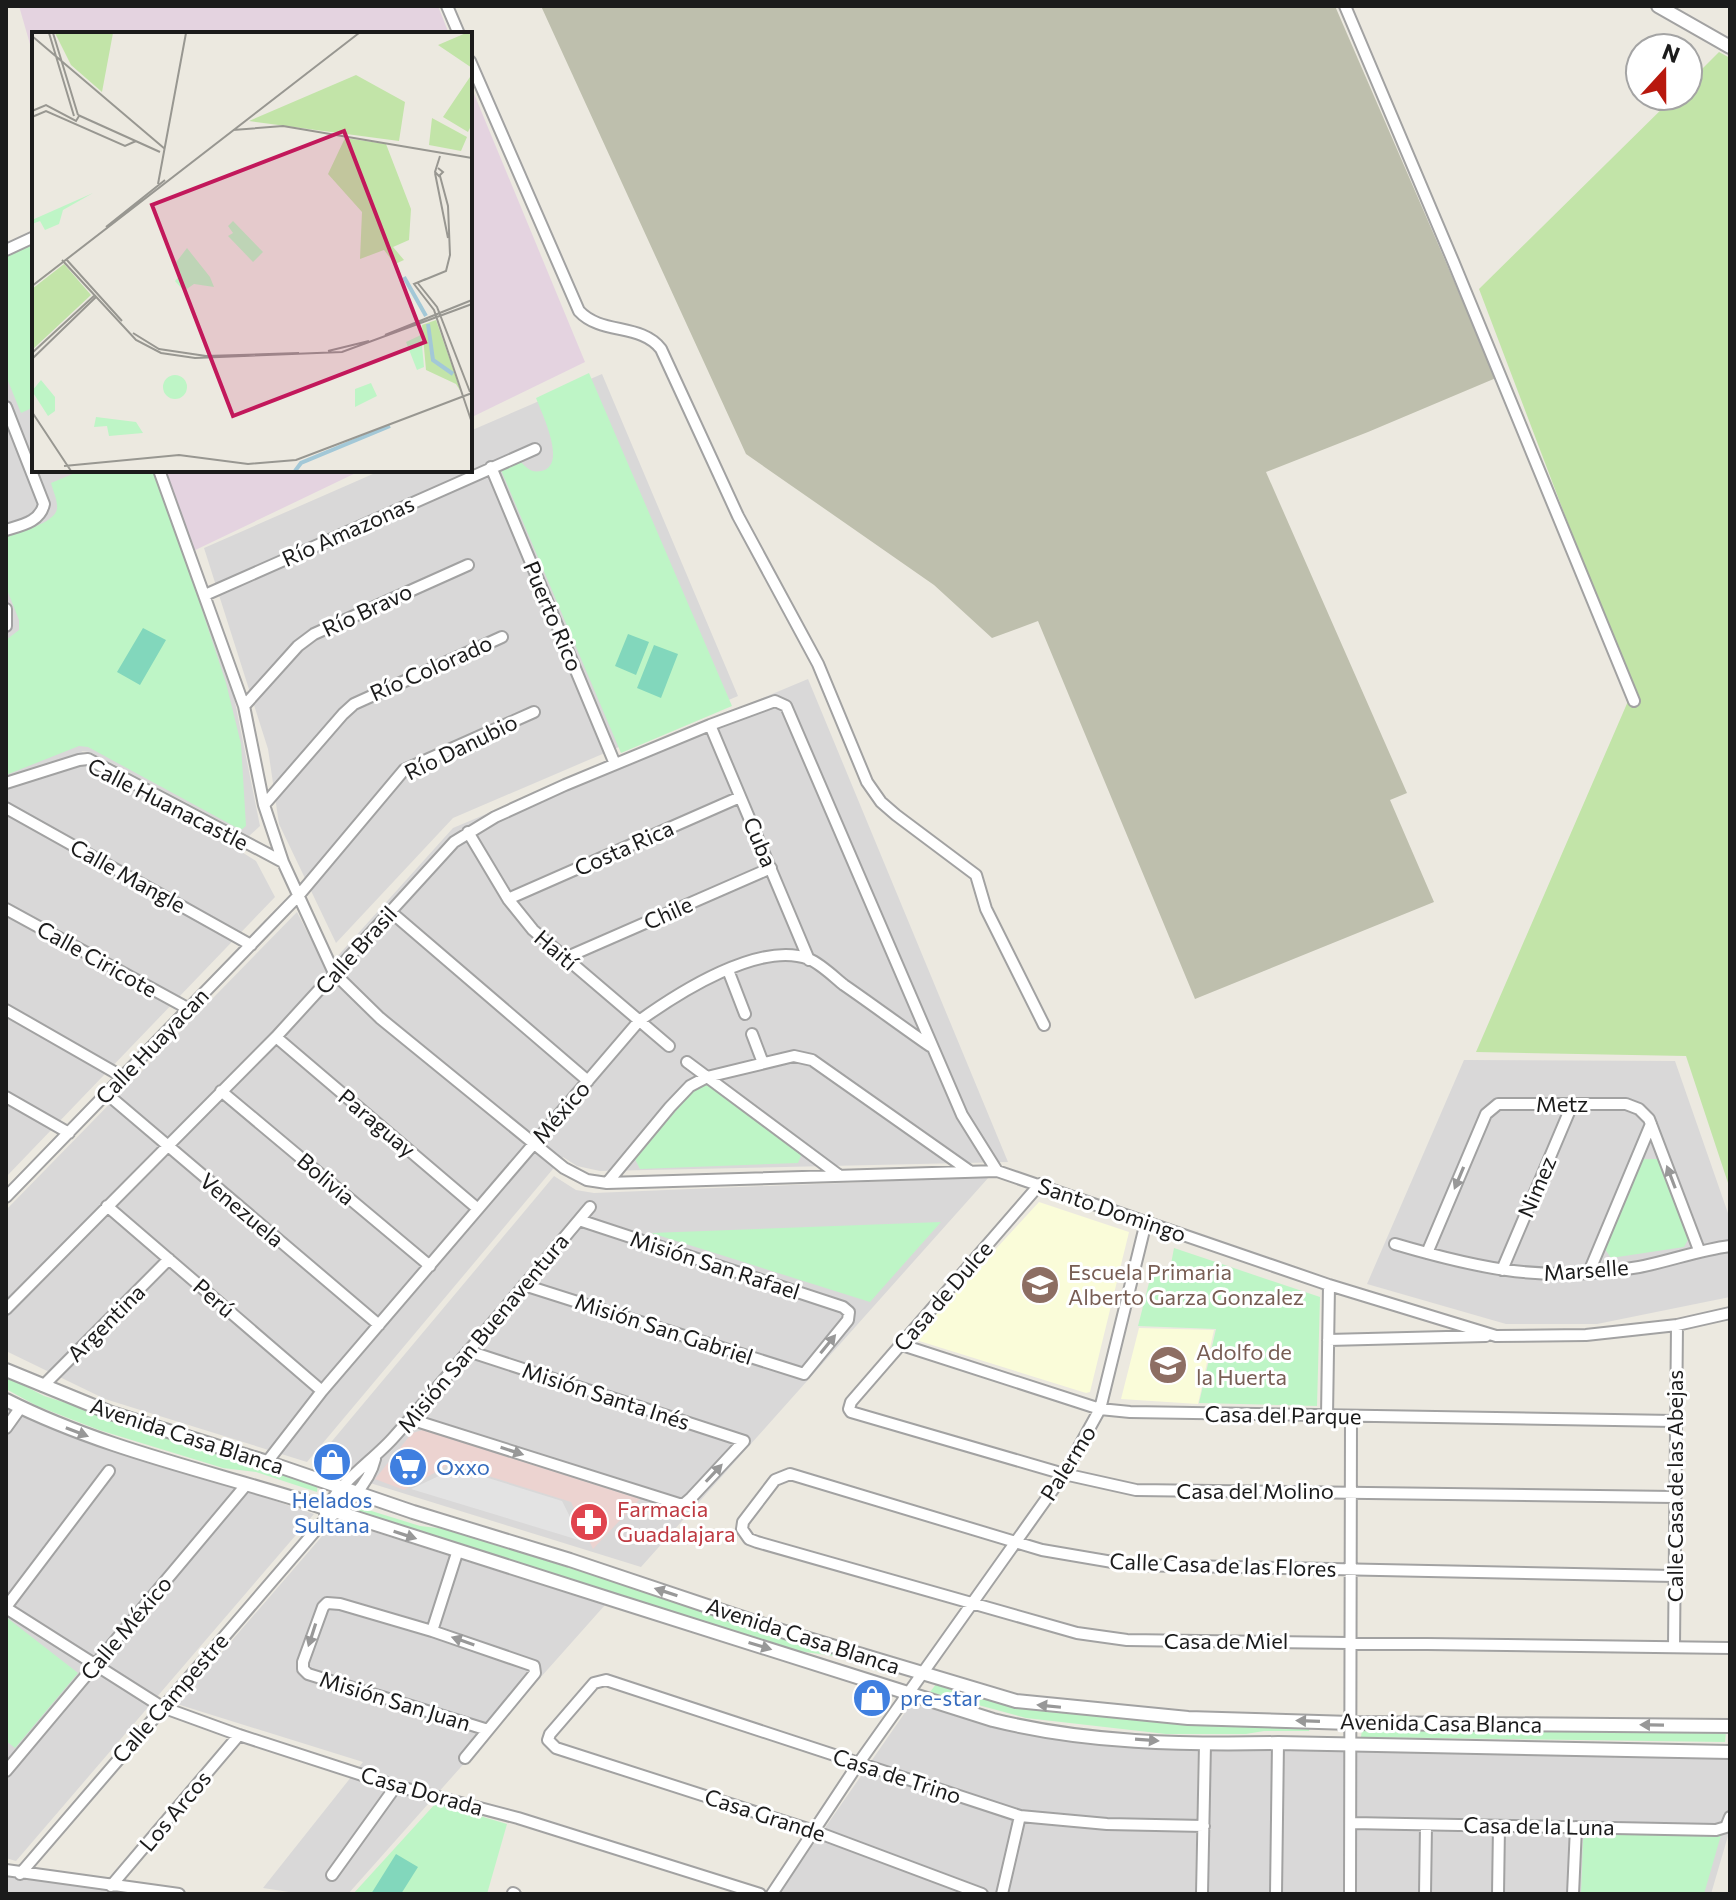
<svg xmlns="http://www.w3.org/2000/svg" width="1736" height="1900" font-family="Commissioner,sans-serif">
<rect width="100%" height="100%" fill="#ece9e0"/>
<path fill="#d9d8d8" d="M 34,240 L 34,470 L 160,470 L 234,697 L 260,826 L 249,836 L 90,752 L 81,751 L 256,861 L 275,897 L 6,1177 L 6,253 Z
M 602,374 L 738,696 L 453,818 L 336,943 L 279,824 L 268,749 L 204,548 L 382,470 L 470,470 L 470,431 Z
M 808,679 L 1008,1162 L 600,1171 L 577,1166 L 563,1157 L 307,1462 L 105,1399 L 6,1351 L 6,1210 L 297,912 L 326,969 L 453,828 Z
M 1464,1060 L 1675,1061 L 1730,1219 L 1730,1297 L 1597,1324 L 1506,1324 L 1367,1284 Z
M 554,1176 L 576,1190 L 594,1193 L 989,1177 L 641,1567 L 312,1465 Z
M 6,1401 L 61,1429 L 314,1514 L 16,1861 L 6,1858 Z
M 336,1520 L 605,1605 L 348,1894 L 302,1894 L 263,1888 L 363,1762 L 177,1704 Z
M 913,1701 L 1032,1736 L 1198,1750 L 1195,1894 L 779,1894 Z
M 1211,1748 L 1730,1757 L 1730,1829 L 1711,1894 L 1208,1894 Z
M 6,1872 L 67,1885 L 140,1894 L 6,1894 Z"/>
<path fill="#ecd3d0" d="M 423,1430 L 640,1499 L 593,1549 L 571,1502 L 450,1464 L 404,1490 L 375,1479 L 412,1433 Z"/>
<path fill="#e4d3e0" d="M 19,6 L 438,6 L 449,34 L 34,34 L 34,58 Z
M 470,84 L 585,362 L 470,418 Z
M 160,470 L 362,470 L 187,554 Z"/>
<path fill="#fafcd9" d="M 1039,1202 L 1129,1232 L 1090,1392 L 1086,1393 L 916,1340 L 915,1337 Z
M 1139,1328 L 1214,1330 L 1198,1404 L 1121,1399 Z"/>
<path fill="#bebfad" d="M 541,6 L 1335,6 L 1496,378 L 1368,432 L 1266,472 L 1407,793 L 1390,800 L 1434,902 L 1195,999 L 1038,621 L 992,638 L 934,585 L 746,454 Z"/>
<path fill="#c2e4a8" d="M 1719,52 L 1730,58 L 1730,1189 L 1686,1056 L 1476,1052 L 1632,692 L 1479,289 L 1675,96 L 1688,96 L 1688,83 Z"/>
<path fill="#bef5c6" d="M 34,243 L 34,407 L 21,413 L 6,376 L 6,255 Z
M 589,373 L 732,706 L 621,753 L 501,470 L 520,461 C 527,468 531,473 541,471 C 568,466 542,414 536,398 Z
M 82,470 L 156,470 L 226,683 L 241,744 L 246,826 L 241,830 L 88,747 L 79,746 L 6,775 L 6,640 L 19,630 L 19,620 L 6,587 L 6,537 C 19,532 55,523 57,509 C 58,501 53,491 51,483 Z
M 709,1085 L 802,1153 L 798,1163 L 640,1169 L 635,1159 L 697,1086 Z
M 1643,1159 L 1659,1159 L 1690,1236 L 1684,1247 L 1611,1258 L 1605,1249 Z
M 941,1222 L 870,1302 L 651,1233 Z
M 1174,1248 L 1320,1297 L 1317,1406 L 1199,1403 L 1216,1329 L 1138,1326 L 1152,1271 L 1169,1275 Z
M 6,1376 L 44,1396 L 318,1481 L 317,1492 L 256,1472 L 223,1468 L 99,1430 L 37,1406 L 6,1389 Z
M 349,1504 L 420,1526 L 446,1529 L 895,1671 L 893,1676 L 834,1656 L 798,1651 L 348,1511 Z
M 6,1617 L 78,1673 L 15,1748 L 6,1741 Z
M 937,1683 L 1018,1706 L 1121,1718 L 1310,1726 L 1309,1731 L 1264,1731 L 1246,1734 L 1166,1734 L 1026,1718 L 930,1692 Z
M 1472,1727 L 1726,1732 L 1725,1742 L 1361,1737 L 1362,1730 L 1425,1731 Z
M 436,1803 L 507,1824 L 487,1894 L 353,1894 Z
M 1590,1832 L 1721,1835 L 1704,1894 L 1581,1894 L 1583,1840 Z"/>
<path fill="#82d7bc" d="M 143,628 L 166,640 L 140,685 L 117,672 Z
M 628,634 L 649,642 L 636,675 L 615,666 Z
M 654,645 L 678,654 L 661,698 L 637,688 Z
M 396,1854 L 418,1867 L 401,1894 L 371,1894 Z"/>
<path fill="#e3e3e3" d="M 456,1468 L 562,1501 L 582,1541 L 411,1489 Z"/>
<g fill="none" stroke-linecap="round" stroke-linejoin="round">
<g stroke="#a2a2a2" stroke-width="14">
<path id="minor" d="M 447,6 L 459,34
M 1345,6 L 1453,261 L 1634,701
M 470,61 L 579,311 C 601,335 641,323 661,349 L 738,516 L 818,664 L 867,782 L 881,802 L 896,815 L 976,875 L 986,909 L 1044,1025
M 6,250 L 34,237
M 6,407 L 44,504 C 40,522 22,525 6,530
M 491,467 L 615,764
M 159,470 L 244,706 L 264,805 L 283,862 L 334,973 L 380,1018 L 564,1168 L 587,1180 L 607,1183 L 997,1171
M 205,595 L 535,449
M 6,609 L 6,626
M 244,706 L 298,646 L 314,634 L 468,565
M 710,725 L 809,960
M 6,783 L 79,760 L 88,759 L 283,862
M 264,805 L 343,714 L 354,704 L 502,637
M 6,808 L 251,945
M 468,832 L 508,899 L 533,930 L 669,1046
M 508,899 L 740,797
M 6,909 L 189,1009
M 391,912 L 588,1081
M 565,958 L 771,868
M 728,970 L 745,1014
M 6,1010 L 123,1077
M 752,1034 L 763,1063
M 276,1037 L 478,1209
M 687,1062 L 840,1176
M 221,1091 L 430,1266
M 107,1094 L 379,1325
M 6,1097 L 69,1133
M 607,1183 L 670,1107 L 690,1086 L 707,1077 L 794,1056 L 812,1060 L 971,1172
M 1040,1184 L 851,1402 L 849,1409 L 851,1412 L 1064,1474 L 1136,1490 L 1674,1497
M 6,1197 L 299,895 L 404,770 L 534,712
M 107,1206 L 322,1391
M 1395,1244 C 1483,1270 1547,1283 1639,1267 C 1670,1261 1699,1250 1730,1246
M 1427,1253 L 1486,1114 L 1498,1104 L 1626,1104 L 1639,1109 L 1649,1119 L 1699,1250
M 1502,1270 L 1572,1105
M 1589,1272 L 1651,1124
M 524,1285 L 804,1374 L 848,1320 L 849,1312 L 843,1307 L 579,1220
M 6,1309 L 276,1037 L 454,842 L 495,817 L 565,785 L 710,725 L 775,701 L 786,706 L 962,1115 L 997,1171 L 1329,1285 L 1496,1336 L 1586,1335 L 1677,1325 L 1730,1313
M 1328,1340 L 1486,1336
M 902,1345 L 1100,1409 L 1130,1412 L 1674,1421
M 43,1386 L 169,1259
M 1327,1416 L 1329,1285
M 410,1419 L 679,1504 L 684,1504 L 691,1498 L 744,1441 L 468,1351
M 6,1428 L 21,1407
M 267,1462 L 322,1391 L 639,1021 C 678,993 760,940 809,959 C 821,964 834,977 844,985 C 873,1005 901,1026 930,1046
M 325,1513 C 335,1485 374,1460 394,1437 C 461,1362 525,1284 590,1207
M 1674,1576 L 1130,1565 L 1042,1550 L 790,1474 L 775,1480 L 743,1522 L 742,1529 L 749,1539 L 757,1542 L 1077,1633 L 1127,1640 L 1730,1648
M 6,1607 L 109,1471
M 6,1608 L 162,1707 L 239,1735 L 396,1786 L 518,1818 L 760,1894
M 432,1631 L 457,1553
M 1674,1647 L 1677,1325
M 465,1758 L 535,1673 L 534,1666 L 432,1631 L 340,1604 L 327,1603 L 323,1607 L 303,1662 L 303,1669 L 308,1674 L 488,1730
M 6,1771 L 246,1485
M 1352,1823 L 1716,1830 L 1726,1827 L 1730,1817
M 6,1870 L 179,1894
M 20,1874 L 322,1523 C 343,1509 369,1485 375,1459
M 332,1875 L 396,1786
M 111,1886 L 239,1735
M 513,1893 L 515,1894
M 772,1894 L 858,1764 L 1064,1474 L 1100,1409 L 1146,1222
M 982,1894 L 814,1831 L 556,1748 L 548,1740 L 550,1734 L 594,1683 L 606,1680 L 1020,1816 L 1107,1824 L 1204,1826
M 1002,1894 L 1020,1816
M 1202,1894 L 1205,1744
M 1276,1894 L 1278,1743
M 1350,1894 L 1351,1416
M 1425,1894 L 1426,1825
M 1498,1894 L 1499,1826
M 1573,1894 L 1576,1827"/>
</g>
<g stroke="#a2a2a2" stroke-width="16">
<path id="tertiary" d="M 1658,6 L 1730,47
M 6,1370 L 111,1413 L 267,1462 L 413,1512 L 570,1560 L 785,1632 L 1016,1701 L 1188,1718 L 1351,1723 L 1730,1726
M 6,1400 C 107,1451 218,1473 325,1508 C 547,1580 771,1649 993,1720 C 1085,1743 1184,1745 1278,1743 L 1730,1752"/>
</g>
<use href="#minor" stroke="#fff" stroke-width="10"/>
<use href="#tertiary" stroke="#fff" stroke-width="12"/>
</g>
<defs><path id="oneway-solid" d="M-6-.8H1V-3.2L6.5 0L1 3.2V.8H-6Z" transform="scale(2)"/></defs>
<g fill="#989898">
<use href="#oneway-solid" transform="translate(1671 1177) rotate(-111)"/>
<use href="#oneway-solid" transform="translate(1459 1178) rotate(113)"/>
<use href="#oneway-solid" transform="translate(828 1344) rotate(-51)"/>
<use href="#oneway-solid" transform="translate(77 1432) rotate(21)"/>
<use href="#oneway-solid" transform="translate(512 1451) rotate(18)"/>
<use href="#oneway-solid" transform="translate(714 1473) rotate(-47)"/>
<use href="#oneway-solid" transform="translate(405 1535) rotate(18)"/>
<use href="#oneway-solid" transform="translate(666 1592) rotate(-162)"/>
<use href="#oneway-solid" transform="translate(312 1635) rotate(108)"/>
<use href="#oneway-solid" transform="translate(463 1641) rotate(-161)"/>
<use href="#oneway-solid" transform="translate(760 1646) rotate(17)"/>
<use href="#oneway-solid" transform="translate(1049 1706) rotate(-174)"/>
<use href="#oneway-solid" transform="translate(1308 1721) rotate(-178)"/>
<use href="#oneway-solid" transform="translate(1652 1725) rotate(-179)"/>
<use href="#oneway-solid" transform="translate(1147 1740) rotate(4)"/>
</g>
<defs>
<g id="school-disc" transform="scale(2)"><circle r="9.5" fill="#8d6e63" stroke="#fff"/><path d="M0-5L7-2L0 1L-7-2ZM-4 1L0 2.5L4 1V4Q0 6-4 4Z" fill="#fff"/></g>
<g id="shop-disc" transform="scale(2)"><circle r="9.5" fill="#3f7fe0" stroke="#fff"/><path d="M-5-2.5h2.3a2.7 3.5 0 0 1 5.4 0H5L5.5 6h-11ZM-1.5-2.5h3a1.5 2.3 0 0 0-3 0Z" fill="#fff"/></g>
<g id="supermarket-disc" transform="scale(2)"><circle r="9.5" fill="#3f7fe0" stroke="#fff"/><path d="M-6-5.5h2.5l.6 2H6L4.5 2H-2.5L-4.4-4H-6ZM-1.5 3.2a1.3 1.3 0 1 0 .1 0ZM3 3.2a1.3 1.3 0 1 0 .1 0Z" fill="#fff"/></g>
<g id="pharmacy-disc" transform="scale(2)"><circle r="9.5" fill="#e0444e" stroke="#fff"/><path d="M-2-6h4v4h4v4h-4v4h-4v-4h-4v-4h4Z" fill="#fff"/></g>
</defs>
<g fill-rule="evenodd">
<use href="#school-disc" x="1040" y="1285"/>
<use href="#school-disc" x="1168" y="1365"/>
<use href="#shop-disc" x="332" y="1462"/>
<use href="#supermarket-disc" x="408" y="1467"/>
<use href="#pharmacy-disc" x="589" y="1522"/>
<use href="#shop-disc" x="872" y="1698"/>
</g>
<g text-anchor="middle" stroke-width="6" stroke-linejoin="round" paint-order="stroke">
<g font-size="22" fill="#1b1b1b" stroke="#fff">
<text transform="translate(348 531) rotate(-24)" y="8">Río Amazonas</text>
<text transform="translate(367 610) rotate(-25)" y="8">Río Bravo</text>
<text transform="translate(553 616) rotate(67)" y="8">Puerto Rico</text>
<text transform="translate(431 668) rotate(-24)" y="8">Río Colorado</text>
<text transform="translate(461 747) rotate(-26)" y="8">Río Danubio</text>
<text transform="translate(168 804) rotate(27)" y="8">Calle Huanacastle</text>
<text transform="translate(760 842) rotate(67)" y="8">Cuba</text>
<text transform="translate(624 848) rotate(-24)" y="8">Costa Rica</text>
<text transform="translate(128 876) rotate(29)" y="8">Calle Mangle</text>
<text transform="translate(668 913) rotate(-24)" y="8">Chile</text>
<text transform="translate(356 950) rotate(-48)" y="8">Calle Brasil</text>
<text transform="translate(556 950) rotate(41)" y="8">Haití</text>
<text transform="translate(97 959) rotate(29)" y="8">Calle Ciricote</text>
<text transform="translate(152 1046) rotate(-46)" y="8">Calle Huayacan</text>
<text x="1562" y="1112">Metz</text>
<text transform="translate(561 1112) rotate(-49)" y="8">México</text>
<text transform="translate(377 1123) rotate(40)" y="8">Paraguay</text>
<text transform="translate(326 1179) rotate(40)" y="8">Bolivia</text>
<text transform="translate(1537 1187) rotate(-67)" y="8">Nimez</text>
<text transform="translate(242 1210) rotate(40)" y="8">Venezuela</text>
<text transform="translate(1112 1210) rotate(19)" y="8">Santo Domingo</text>
<text transform="translate(715 1265) rotate(18)" y="8">Misión San Rafael</text>
<text transform="translate(1586 1270) rotate(-4)" y="8">Marselle</text>
<text transform="translate(943 1296) rotate(-49)" y="8">Casa de Dulce</text>
<text transform="translate(214 1298) rotate(41)" y="8">Perú</text>
<text transform="translate(106 1323) rotate(-45)" y="8">Argentina</text>
<text transform="translate(664 1329) rotate(18)" y="8">Misión San Gabriel</text>
<text transform="translate(483 1333) rotate(-50)" y="8">Misión San Buenaventura</text>
<text transform="translate(606 1396) rotate(18)" y="8">Misión Santa Inés</text>
<text transform="translate(1283 1415) rotate(1)" y="8">Casa del Parque</text>
<text transform="translate(187 1436) rotate(18)" y="8">Avenida Casa Blanca</text>
<text transform="translate(1068 1463) rotate(-58)" y="8">Palermo</text>
<text transform="translate(1675 1486) rotate(-90)" y="8">Calle Casa de las Abejas</text>
<text x="1255" y="1499">Casa del Molino</text>
<text transform="translate(1223 1565) rotate(2)" y="8">Calle Casa de las Flores</text>
<text transform="translate(126 1628) rotate(-50)" y="8">Calle México</text>
<text transform="translate(803 1636) rotate(18)" y="8">Avenida Casa Blanca</text>
<text x="1226" y="1649">Casa de Miel</text>
<text transform="translate(170 1698) rotate(-49)" y="8">Calle Campestre</text>
<text transform="translate(395 1701) rotate(17)" y="8">Misión San Juan</text>
<text transform="translate(1441 1723) rotate(1)" y="8">Avenida Casa Blanca</text>
<text transform="translate(897 1776) rotate(18)" y="8">Casa de Trino</text>
<text transform="translate(422 1791) rotate(16)" y="8">Casa Dorada</text>
<text transform="translate(175 1811) rotate(-50)" y="8">Los Arcos</text>
<text transform="translate(765 1815) rotate(18)" y="8">Casa Grande</text>
<text transform="translate(1539 1826) rotate(1)" y="8">Casa de la Luna</text>
</g>
<g font-size="22" fill="#785e54" stroke="#fff" text-anchor="start">
<text x="1068" y="1280">Escuela Primaria<tspan x="1068" dy="25">Alberto Garza Gonzalez</tspan></text>
<text x="1196" y="1360">Adolfo de<tspan x="1196" dy="25">la Huerta</tspan></text>
</g>
<g font-size="22" fill="#366cbe" stroke="#fff" text-anchor="start">
<text x="436" y="1475">Oxxo</text>
<text x="332" y="1508" text-anchor="middle">Helados<tspan x="332" dy="25">Sultana</tspan></text>
<text x="900" y="1706">pre-star</text>
</g>
<g font-size="22" fill="#be3a42" stroke="#fff" text-anchor="start">
<text x="617" y="1517">Farmacia<tspan x="617" dy="25">Guadalajara</tspan></text>
</g>
</g>
<g transform="translate(32 32)">
<rect width="440" height="440" fill="#ece9e0"/>
<path d="M 23,1 L 81,1 L 70,60 L 39,33 ZM 434,1 L 440,1 L 440,36 L 406,13 ZM 440,42 L 440,92 L 436,100 L 411,85 ZM 324,43 L 373,70 L 367,109 L 217,89 ZM 400,86 L 435,105 L 429,119 L 397,113 ZM 313,106 L 354,112 L 379,177 L 377,208 L 361,215 L 372,228 L 363,232 L 352,218 L 328,227 L 330,180 L 296,142 ZM 32,232 L 59,263 L 0,318 L 0,257 ZM 404,288 L 429,360 L 424,352 L 394,338 L 390,293 Z" fill="#c2e4a8"/>
<path d="M 61,161 L 31,178 L 27,192 L 13,198 L 8,189 L 0,192 L 0,188 ZM 201,189 L 231,220 L 221,230 L 196,204 L 201,201 L 196,194 ZM 155,216 L 178,245 L 182,255 L 162,252 L 152,259 L 143,249 L 149,242 L 142,233 ZM 389,303 L 392,335 L 385,338 L 374,310 ZM131 355a12 12 0 1 1 24 0a12 12 0 1 1-24 0ZM 9,348 L 23,365 L 23,379 L 16,384 L 0,359 ZM 339,351 L 345,364 L 323,375 L 323,357 ZM 64,385 L 104,390 L 111,401 L 77,404 L 75,394 L 62,395 Z" fill="#bef5c6"/>
<path fill="none" stroke="#a3c8d7" stroke-width="4" d="M 372,245 L 394,284M 396,292 L 401,328 L 421,342M 263,439 L 269,431 L 358,394"/>
<path fill="none" stroke="#989791" stroke-width="2" d="M 17,1 L 42,84M 21,1 L 46,83M 0,4 L 133,117M 0,79 L 14,73 L 44,89 L 47,84M 46,83 L 128,120M 0,85 L 14,79 L 93,114 L 104,109M 201,98 L 251,94 L 440,126M 406,136 L 411,140 L 407,144 L 403,140 L 408,124M 403,141 L 416,206M 126,152 L 154,1M 74,195 L 133,148M 34,227 L 90,289M 30,228 L 104,308 L 129,321 L 163,326 L 310,320 L 440,272M 394,247 L 382,252 L 402,278 L 440,391M 392,248 L 414,239 L 418,223 L 416,174 L 408,144M 385,250 L 405,275 L 438,360M 0,254 L 327,1M 101,301 L 127,317 L 174,324 L 267,321M 353,303 L 440,268M 296,319 L 337,309M 0,321 L 63,263M 0,327 L 64,265M 0,380 L 39,439M 32,434 L 147,423 L 216,432 L 264,428 L 440,361"/>
<path fill="#c2185b" fill-opacity="0.15" stroke="#c2185b" stroke-width="4" d="M 312,99 L 393,310 L 201,384 L 120,173 Z"/>
<rect width="440" height="440" fill="none" stroke="#1b1b1b" stroke-width="4"/>
</g>
<rect width="1736" height="1900" fill="none" stroke="#1b1b1b" stroke-width="16"/>
<g transform="translate(1664 72) rotate(21)"><circle r="38" fill="#ffffff" stroke="#a4a4a4" stroke-width="2"/>
<path d="M0-6L14 30L0 20L-14 30Z" fill="#b8180d"/>
<text y="-12" font-size="22" font-weight="bold" text-anchor="middle" fill="#1b1b1b">N</text>
</g>
</svg>
